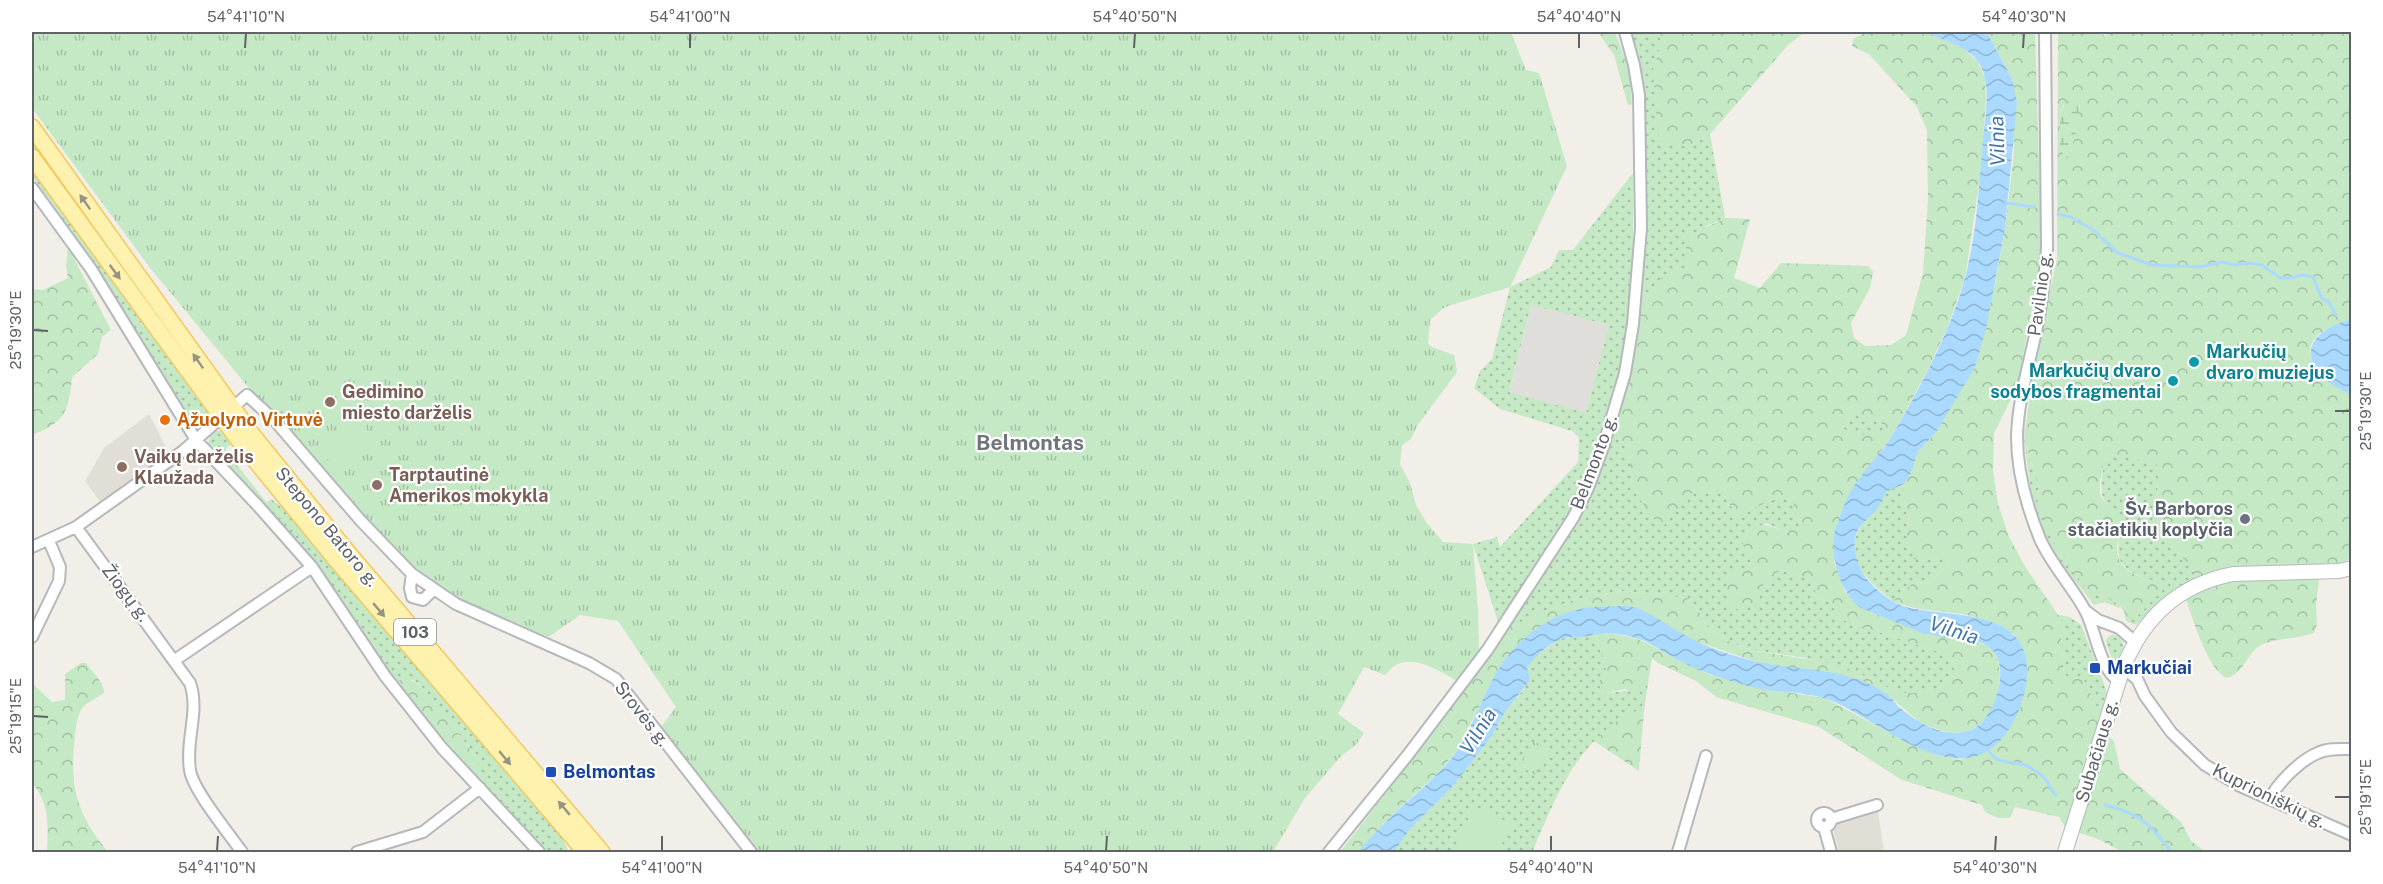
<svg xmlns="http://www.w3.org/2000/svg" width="2383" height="884" font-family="'Public Sans',sans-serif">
<defs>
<pattern id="grass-dots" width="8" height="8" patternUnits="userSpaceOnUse" patternTransform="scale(1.5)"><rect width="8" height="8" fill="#c5e8c5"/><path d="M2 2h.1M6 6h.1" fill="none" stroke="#a3c0a4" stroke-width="1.8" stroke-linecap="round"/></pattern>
<pattern id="forest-crowns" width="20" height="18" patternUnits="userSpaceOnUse" patternTransform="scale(1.5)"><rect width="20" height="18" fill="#c5e8c5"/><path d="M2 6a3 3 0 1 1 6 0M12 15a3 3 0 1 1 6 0" fill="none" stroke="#a3c0a4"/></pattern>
<pattern id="wetland-marsh" width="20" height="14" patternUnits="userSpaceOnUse" patternTransform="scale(1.5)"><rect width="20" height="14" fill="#c5e8c5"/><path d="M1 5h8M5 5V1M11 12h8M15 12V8" fill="none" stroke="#a3c0a4"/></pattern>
<pattern id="park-tufts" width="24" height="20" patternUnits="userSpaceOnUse" patternTransform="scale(1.5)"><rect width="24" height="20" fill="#c5e8c5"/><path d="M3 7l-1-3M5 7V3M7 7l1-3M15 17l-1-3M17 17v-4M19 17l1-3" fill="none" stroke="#a3c0a4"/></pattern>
<pattern id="water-waves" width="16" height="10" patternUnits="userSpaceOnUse" patternTransform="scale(1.5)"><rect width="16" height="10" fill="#aadaff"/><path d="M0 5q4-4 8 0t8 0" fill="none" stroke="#8eb4d2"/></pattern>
</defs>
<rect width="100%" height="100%" fill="#f1efe8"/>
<path fill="#e0deda" d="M 1531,305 L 1609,325 L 1586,413 L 1509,393 Z"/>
<path fill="#e1ded6" d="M 149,414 L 169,453 L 101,503 L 85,481 L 104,448 Z
M 1878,812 L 1884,851 L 1892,852 L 1839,852 L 1832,824 Z"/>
<path fill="url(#grass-dots)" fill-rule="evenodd" d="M 1631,32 L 1660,32 L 1660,47 L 1653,71 L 1694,143 L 1710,134 L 1725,218 L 1706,226 L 1686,268 L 1664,275 L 1641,302 L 1646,131 L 1641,68 Z
M 32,137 L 218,400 L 171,341 L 32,147 Z
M 32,165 L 209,411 L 208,422 L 199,426 L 193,425 L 96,265 L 32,176 Z
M 1633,173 L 1633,270 L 1629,318 L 1620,365 L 1595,457 L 1581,492 L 1562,528 L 1499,625 L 1473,544 L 1497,537 L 1500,547 L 1578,462 L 1579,437 L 1572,431 L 1500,409 L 1474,388 L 1480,371 L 1492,359 L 1510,287 L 1551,267 L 1559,250 L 1573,250 ZM 1531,305 L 1609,325 L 1586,413 L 1509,392 Z
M 1852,414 L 1876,419 L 1885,426 L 1882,433 C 1868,435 1852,438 1842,427 Z
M 1614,427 L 1627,450 L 1636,494 L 1720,490 L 1737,515 L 1785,495 L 1792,497 L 1800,527 L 1787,532 L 1765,523 L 1751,562 L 1745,568 L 1760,588 L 1780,570 L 1811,579 L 1818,598 L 1831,603 L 1840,619 L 1948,655 L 1955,665 L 1952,678 L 1939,688 L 1925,692 L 1905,693 L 1881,685 L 1853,670 L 1801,657 L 1751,650 L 1730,642 L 1707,627 L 1699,611 L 1687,598 L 1621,591 L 1573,600 L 1506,628 L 1569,535 L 1587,501 Z
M 215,431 L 223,431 L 233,444 L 227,447 L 226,451 L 267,503 L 271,499 L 290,513 L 556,826 L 569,852 L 545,852 L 474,777 L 478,759 L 421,686 L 413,680 L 394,682 L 344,608 L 214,452 L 208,443 L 211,434 Z
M 2024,437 L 2039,488 L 2037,499 L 2056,546 L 2068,557 L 2073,572 L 2120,606 L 2119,608 L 2104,602 L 2094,605 C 2082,588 2065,571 2055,553 C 2033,517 2028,477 2024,437 Z
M 2110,454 L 2156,462 C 2163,483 2150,506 2160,527 C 2170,547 2189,560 2198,580 L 2160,603 L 2136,625 L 2126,621 L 2124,613 L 2128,618 L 2135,618 L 2145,608 L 2150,580 C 2118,568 2114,560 2121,527 C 2098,493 2099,497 2105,456 Z
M 1904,484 L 1904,504 L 1909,519 L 1906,532 L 1921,561 L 1945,556 L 1949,563 L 1929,582 L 1913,583 L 1893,601 C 1871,584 1843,561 1859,529 C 1863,520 1871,515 1877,508 C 1881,504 1883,497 1886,492 Z
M 2058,615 L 2070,617 L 2081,625 L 2107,692 L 2102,709 L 2093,704 L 2090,689 L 2064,675 L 2061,637 L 2064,627 Z
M 1595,634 L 1606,669 L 1598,683 L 1604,694 L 1642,688 L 1648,683 L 1644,711 C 1633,710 1628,716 1619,721 C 1571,752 1554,803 1532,852 L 1394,852 L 1411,828 L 1454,785 L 1491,737 L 1503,715 L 1524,689 L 1527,668 L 1532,659 L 1556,641 L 1565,638 Z
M 2113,634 C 2131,642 2122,656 2116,671 L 2106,642 L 2107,638 Z"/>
<path fill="url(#forest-crowns)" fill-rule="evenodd" d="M 1598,32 L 1615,32 L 1629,69 L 1632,104 L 1628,105 L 1614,55 Z
M 1660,32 L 1805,32 L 1788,45 L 1710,134 L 1694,143 L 1680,147 L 1666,144 L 1658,135 L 1653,71 L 1660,47 Z
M 1866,32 L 1925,32 L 1962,47 L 1978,62 L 1985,79 L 1986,99 L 1980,178 L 1965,278 L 1948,326 L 1926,373 L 1892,436 L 1850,493 L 1834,562 L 1843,580 L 1844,590 L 1861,608 L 1924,633 L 1934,633 L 1941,637 L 1973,639 L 1992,649 L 1998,659 L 2000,674 L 1998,693 L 1989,716 L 1976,727 L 1966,732 L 1950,733 L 1922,724 L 1884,692 L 1846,676 L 1760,663 L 1695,641 L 1558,616 L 1524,640 L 1499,669 L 1457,750 L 1439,772 L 1389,818 L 1359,852 L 1340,852 L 1404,770 L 1506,628 L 1573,600 L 1621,591 L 1687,598 L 1699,611 L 1707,627 L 1730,642 L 1750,650 L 1831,663 L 1853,670 L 1881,685 L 1905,693 L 1925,692 L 1939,688 L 1952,678 L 1955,665 L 1948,655 L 1840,619 L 1831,603 L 1818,598 L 1810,579 L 1780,570 L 1760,588 L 1760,602 L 1740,610 L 1730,607 L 1727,591 L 1729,573 L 1745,568 L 1751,562 L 1739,536 C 1760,520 1764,524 1787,532 L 1800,527 L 1792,498 L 1785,495 L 1737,515 L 1720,490 L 1693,492 L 1661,529 L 1636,494 L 1627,450 L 1614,427 L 1632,358 L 1641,302 L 1664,275 L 1686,268 L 1686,237 L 1725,218 L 1750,219 L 1734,278 L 1760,288 L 1781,263 L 1868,266 L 1873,272 L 1870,288 L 1851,323 L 1854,338 L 1865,346 L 1891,345 L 1906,335 L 1923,273 L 1928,199 L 1927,130 L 1917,107 L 1870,55 L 1852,46 L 1853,39 ZM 1852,414 L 1876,419 L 1885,426 L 1882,433 C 1868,434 1852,438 1842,427 Z
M 1984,32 L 2035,32 L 2041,224 L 2040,267 L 2017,387 L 1994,433 L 1993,471 L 1998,504 L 2009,537 L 2026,568 L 2063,622 L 2064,627 L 2061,637 L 2064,675 L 2084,680 L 2090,689 L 2093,704 L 2102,709 L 2066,829 L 2059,817 L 2015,807 L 2010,818 L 1998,818 L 1985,812 L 1982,805 L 1902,780 L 1819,727 L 1716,697 L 1696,681 L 1658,663 L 1652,658 L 1648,683 L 1642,688 L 1631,691 L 1624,689 L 1604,694 L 1598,683 L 1606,669 L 1595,634 L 1613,633 L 1638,639 L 1706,673 L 1752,687 L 1825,698 L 1897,737 L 1937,755 L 1960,760 L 1992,747 L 2015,635 C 1999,626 1985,619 1967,615 C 1943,610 1917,612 1893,601 L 1913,583 L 1929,582 L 1949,563 L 1945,556 L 1921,561 L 1914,559 L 1906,532 L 1909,519 L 1904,504 L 1904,484 L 1912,470 L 1917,453 L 1937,431 L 1954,401 L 1995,284 L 2005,229 L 2014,152 L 2012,79 L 1989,36 Z
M 2058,32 L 2095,32 L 2107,36 L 2107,32 L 2351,32 L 2351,319 C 2339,323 2318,330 2312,343 C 2302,364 2336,388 2351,395 L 2351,558 L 2342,563 L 2321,564 L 2316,605 L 2317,624 L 2314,633 C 2298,639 2274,638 2261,645 C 2247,653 2244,673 2227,678 C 2208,671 2192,617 2186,599 L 2198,580 C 2189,560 2170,547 2160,527 C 2150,506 2163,483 2156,463 L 2110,454 L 2105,456 C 2104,468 2096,488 2102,498 C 2107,507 2119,514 2121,525 C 2122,532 2117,540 2117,548 C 2117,576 2148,579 2170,583 L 2135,618 L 2128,618 L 2120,606 L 2098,591 L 2091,593 L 2073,572 L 2068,557 L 2056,547 L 2046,525 L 2037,499 L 2039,488 L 2024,437 L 2033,374 L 2057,258 ZM 2063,105 L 2080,106 L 2077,118 L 2060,146 Z
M 68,247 L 111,330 L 102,337 L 98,354 L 72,377 C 69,410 66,422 32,435 L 32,289 L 43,290 L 68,278 L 66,265 Z
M 81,663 L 86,663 C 92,672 105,683 104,693 C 98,697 90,701 84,706 C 77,713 76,726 75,736 C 69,786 76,813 108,852 L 47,852 C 48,826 50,803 32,783 L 32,683 L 52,702 L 65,700 L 65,674 Z
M 407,678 L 421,686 L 478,759 L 478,772 L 474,777 L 434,732 L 394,682 Z
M 1636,711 L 1644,711 L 1639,771 L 1594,741 L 1622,716 Z
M 2107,735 L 2114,741 L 2120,769 L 2181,822 L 2191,841 L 2206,852 L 2123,852 L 2098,839 L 2077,832 Z"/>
<path fill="url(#wetland-marsh)" d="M 2072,94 L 2079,96 C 2080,109 2076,150 2065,158 C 2055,145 2059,103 2072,94 Z"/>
<path fill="url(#park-tufts)" d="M 32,32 L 1511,32 L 1526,70 L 1539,73 L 1567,166 L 1510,287 L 1445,307 L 1430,320 L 1428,344 L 1432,347 L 1454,355 L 1457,372 L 1417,426 L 1411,439 L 1402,445 L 1400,464 L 1410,483 L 1416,505 L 1426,522 L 1443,542 L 1473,544 L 1478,611 L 1479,654 L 1459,682 C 1443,673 1415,654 1396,665 C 1392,667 1388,672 1385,675 L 1364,667 L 1338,714 L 1364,733 L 1355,746 L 1341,756 L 1305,798 L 1273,852 L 758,852 L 661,727 L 676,707 L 618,621 L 580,615 L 550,636 L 515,631 L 456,604 L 402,565 L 287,434 L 151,269 L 32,108 Z
M 1534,741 L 1550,751 L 1535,775 L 1519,765 Z"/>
<path fill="#c5e8c5" d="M 356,417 L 372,436 L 334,467 L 318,448 Z
M 1475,806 L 1512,824 L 1498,852 L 1452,852 Z"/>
<path fill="url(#water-waves)" d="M 1925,32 L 1984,32 L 1989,36 L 2012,79 L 2017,102 L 2005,229 L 1986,329 L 1975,367 L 1937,431 L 1917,453 L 1912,471 L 1904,484 L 1886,492 C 1884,497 1881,503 1878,508 C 1869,519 1857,524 1855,540 C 1853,551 1858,565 1864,575 C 1872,587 1891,603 1906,607 C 1948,618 2029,607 2027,672 C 2027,693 2018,718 2005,735 C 1958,796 1881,721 1832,701 C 1806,690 1775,694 1748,686 C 1724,679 1702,672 1680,661 C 1665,654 1651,642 1636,638 C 1615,632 1608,632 1587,636 C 1580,638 1572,636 1565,638 C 1551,641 1534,657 1527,668 L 1530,680 L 1503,715 L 1491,737 L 1454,785 L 1411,828 L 1394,852 L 1359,852 C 1364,843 1373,836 1380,828 C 1405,801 1438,779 1458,749 C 1474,724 1483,695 1498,670 C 1519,636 1556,609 1596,607 C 1609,607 1625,604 1637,608 C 1657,616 1675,631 1694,640 C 1710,648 1728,654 1746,659 C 1790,672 1846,665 1885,693 C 1890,696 1894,701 1898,706 C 1917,723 1947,741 1973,729 C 1995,718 2012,665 1990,648 C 1975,636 1959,641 1941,637 C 1934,636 1932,633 1924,634 L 1861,608 C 1841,594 1829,555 1835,531 C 1839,519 1844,504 1850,493 C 1861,472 1881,455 1893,434 C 1921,386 1950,332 1965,278 C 1977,233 1979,185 1983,139 C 1985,115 1992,85 1979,63 C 1966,44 1944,42 1925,32 Z
M 2351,319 L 2352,319 L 2351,395 C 2303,373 2292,336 2351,319 Z"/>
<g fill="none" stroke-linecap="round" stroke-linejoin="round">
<path stroke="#aadaff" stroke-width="3" d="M 2006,203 L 2034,207
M 2058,214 L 2070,217 L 2095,231 L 2116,252 L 2152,265 L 2200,267 L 2222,262 L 2235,265 L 2249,263 L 2262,265 L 2280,278 L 2292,278 L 2302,275 L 2313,277 L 2322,299 L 2328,301 L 2336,315
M 1987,748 C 1997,767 2011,760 2025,765 C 2032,768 2044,776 2048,783 C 2051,788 2051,791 2056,795
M 2105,805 C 2140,814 2150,823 2171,852"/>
<g stroke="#b5b8bc" stroke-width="14">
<path id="street" d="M 2045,32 L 2047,248 C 2045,273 2043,297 2038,321 C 2031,359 2018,397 2017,437 C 2017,472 2027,507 2040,539 C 2052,566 2073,587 2086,612 C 2096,632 2100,670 2119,681
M 32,188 L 91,269 L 196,440 L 259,507 L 312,567 L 385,676 L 442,748 L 539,852
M 76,527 L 190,683 C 200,712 185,740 190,770 C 192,789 230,835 242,852
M 32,547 L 76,527 L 183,451 L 247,395 L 275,421 L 361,521 L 412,574 L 456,604 L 589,663 L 616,679 L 751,852
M 412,574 L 410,588 L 412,597 L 423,600 L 433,590
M 2086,611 L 2098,620 L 2119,628 L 2135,642
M 32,637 L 59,581 L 60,567 L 49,541
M 175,660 L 312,567
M 2123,668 L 2137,679 L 2145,696 L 2171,732 L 2205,765 L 2240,786 L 2352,835
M 2270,799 C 2277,783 2302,759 2318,753 C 2328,748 2341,749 2352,749
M1817 820a7 7 0 1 1 14 0a7 7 0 1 1-14 0Z
M 1831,819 L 1877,805
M 1824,827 L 1831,852
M 357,852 L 423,832 L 480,788
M 1329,852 L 1407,756 L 1488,649 L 1573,518 L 1588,488 L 1603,447 L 1625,373 L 1633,324 L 1641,228 L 1639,95 L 1634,65 L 1625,32
M 1678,852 L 1706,756"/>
</g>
<g stroke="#b6babf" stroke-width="16">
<path id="secondary" d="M 2065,852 L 2123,668 C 2144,617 2178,585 2233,574 L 2339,571 L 2352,568"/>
</g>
<g stroke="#f2c960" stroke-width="18">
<path id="primary" d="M 32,127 L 251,433 L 346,550 L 602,852
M 32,157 L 240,442 L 337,561 L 585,852"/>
</g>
<use href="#street" stroke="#fff" stroke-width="10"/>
<use href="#secondary" stroke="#fff" stroke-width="14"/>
<use href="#primary" stroke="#fff2af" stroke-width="15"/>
</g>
<defs><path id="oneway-solid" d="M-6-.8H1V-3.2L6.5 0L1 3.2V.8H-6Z" transform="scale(1.5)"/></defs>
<g fill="#979581">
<use href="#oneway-solid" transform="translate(85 202) rotate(-125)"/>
<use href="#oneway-solid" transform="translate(115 272) rotate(54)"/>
<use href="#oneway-solid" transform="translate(198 361) rotate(-125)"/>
<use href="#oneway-solid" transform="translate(379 610) rotate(50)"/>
<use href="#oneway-solid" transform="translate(505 758) rotate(50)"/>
<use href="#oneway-solid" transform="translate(564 808) rotate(-130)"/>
</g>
<path fill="none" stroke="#5f6368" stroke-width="2" d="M 245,48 L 246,33M 690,48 L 690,33M 1134,48 L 1135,33M 1579,48 L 1579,33M 2023,48 L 2024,33M 33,330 L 48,331M 2335,411 L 2350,411M 33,716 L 48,717M 2335,797 L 2350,797M 217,851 L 218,836M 662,851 L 662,836M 1106,851 L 1107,836M 1551,851 L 1551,836M 1995,851 L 1996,836"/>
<g fill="#0f9aa8" stroke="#fff" stroke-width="2">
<circle cx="2194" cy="362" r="6"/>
<circle cx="2173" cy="381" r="6"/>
</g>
<g fill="#8d6e63" stroke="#fff" stroke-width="2">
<circle cx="330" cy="402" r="6"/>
<circle cx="122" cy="467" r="6"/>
<circle cx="377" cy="485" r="6"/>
</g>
<circle fill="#e8710a" stroke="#fff" stroke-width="2" cx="165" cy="420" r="6"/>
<circle fill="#6b7280" stroke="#fff" stroke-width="2" cx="2245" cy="519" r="6"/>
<g fill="#1a4fb4" stroke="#fff" stroke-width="2">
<rect x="2089" y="662" width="12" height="12" rx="3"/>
<rect x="545" y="766" width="12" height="12" rx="3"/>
</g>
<g text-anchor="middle" stroke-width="4.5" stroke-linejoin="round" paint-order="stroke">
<rect fill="#fff" stroke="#8f9295" stroke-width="1.5" x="394" y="619" width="42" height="26" rx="4.5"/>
<g font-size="16" font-weight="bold" fill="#5f6368">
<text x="415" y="638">103</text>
</g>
<g font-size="18" fill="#5f6368" stroke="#fff">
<text transform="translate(2040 294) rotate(-82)" y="6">Pavilnio g.</text>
<text transform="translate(1594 462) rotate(-69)" y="6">Belmonto g.</text>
<text transform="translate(327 527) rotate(50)" y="6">Stepono Batoro g.</text>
<text transform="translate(126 593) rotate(53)" y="6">Žiogų g.</text>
<text transform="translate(642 714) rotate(52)" y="6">Srovės g.</text>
<text transform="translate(2097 751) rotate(-73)" y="6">Subačiaus g.</text>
<text transform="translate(2269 796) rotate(26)" y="6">Kuprioniškių g.</text>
</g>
<g font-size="18" font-weight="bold" fill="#0d838f" stroke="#fff" text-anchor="start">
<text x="2206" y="358">Markučių<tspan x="2206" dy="21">dvaro muziejus</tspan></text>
<text x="2161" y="377" text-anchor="end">Markučių dvaro<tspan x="2161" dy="21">sodybos fragmentai</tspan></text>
</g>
<g font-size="18" font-weight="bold" fill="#785e54" stroke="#fff" text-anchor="start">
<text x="342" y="398">Gedimino<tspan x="342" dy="21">miesto darželis</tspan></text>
<text x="134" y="463">Vaikų darželis<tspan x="134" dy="21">Klaužada</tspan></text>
<text x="389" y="481">Tarptautinė<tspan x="389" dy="21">Amerikos mokykla</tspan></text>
</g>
<g font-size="18" font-weight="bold" fill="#c56008" stroke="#fff" text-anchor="start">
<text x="177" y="426">Ąžuolyno Virtuvė</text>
</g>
<g font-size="18" font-weight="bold" fill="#5b616d" stroke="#fff" text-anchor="end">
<text x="2233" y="515">Šv. Barboros<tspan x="2233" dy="21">stačiatikių koplyčia</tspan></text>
</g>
<g font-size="18" font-weight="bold" fill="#164399" stroke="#fff" text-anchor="start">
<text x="2107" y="674">Markučiai</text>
<text x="563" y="778">Belmontas</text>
</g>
<g font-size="20" font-style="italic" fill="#4174aa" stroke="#fff">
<text transform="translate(1997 141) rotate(-92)" y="7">Vilnia</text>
<text transform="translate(1954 630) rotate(18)" y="7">Vilnia</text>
<text transform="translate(1478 731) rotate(-58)" y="7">Vilnia</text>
</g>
<g font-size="21" font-weight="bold" fill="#70757a" stroke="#fff">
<text x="1030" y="450">Belmontas</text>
</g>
</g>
<rect width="2383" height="884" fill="none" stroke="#ffffff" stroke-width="66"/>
<rect x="33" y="33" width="2317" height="818" fill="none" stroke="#5f6368" stroke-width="2"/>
<g font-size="15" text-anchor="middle" fill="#5f6368">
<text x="246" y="22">54°41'10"N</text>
<text x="690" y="22">54°41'00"N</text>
<text x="1135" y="22">54°40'50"N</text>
<text x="1579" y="22">54°40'40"N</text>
<text x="2024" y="22">54°40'30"N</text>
<text transform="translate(16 330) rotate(-90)" y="5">25°19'30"E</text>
<text transform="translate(2366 411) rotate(-90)" y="5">25°19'30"E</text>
<text transform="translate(16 716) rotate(-90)" y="5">25°19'15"E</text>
<text transform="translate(2366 797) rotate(-90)" y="5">25°19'15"E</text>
<text x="217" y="873">54°41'10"N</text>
<text x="662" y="873">54°41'00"N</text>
<text x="1106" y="873">54°40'50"N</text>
<text x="1551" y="873">54°40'40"N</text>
<text x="1995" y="873">54°40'30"N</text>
</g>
</svg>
